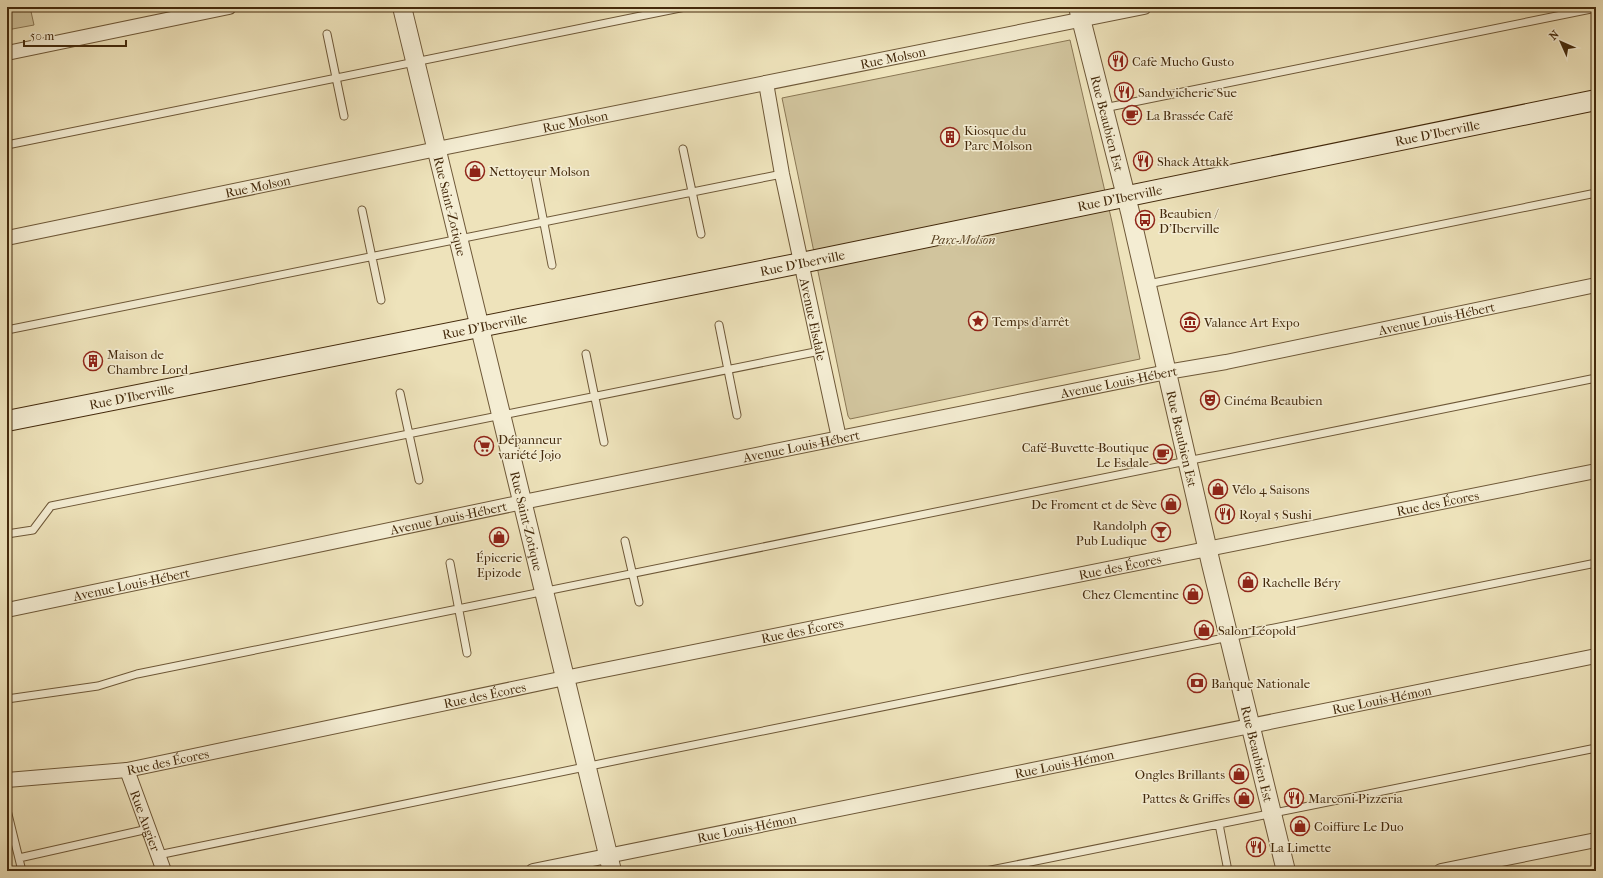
<svg xmlns="http://www.w3.org/2000/svg" width="1603" height="878" font-family="'IM FELL French Canon',serif">
<rect width="100%" height="100%" fill="#eee3bb"/>
<filter id="stains"><feTurbulence type="fractalNoise" baseFrequency=".005" numOctaves="4"/><feColorMatrix values="0 0 0 0 .2 0 0 0 0 .09 0 0 0 0 .02 0 0 0 .5 -.17"/></filter>
<radialGradient id="worn" r=".72"><stop offset=".6" stop-color="#630" stop-opacity="0"/><stop offset="1" stop-color="#630" stop-opacity=".3"/></radialGradient>
<path fill="#d1c49d" stroke="#8a7754" d="M 7,7 L 30,7 L 34,25 L 7,30 Z
M 1070,40 L 1112,222 L 1140,359 L 850,419 L 848,416 L 782,98 Z"/>
<g fill="none" stroke-linecap="round" stroke-linejoin="round">
<g stroke="#6e5838" stroke-width="9">
<path id="service" d="M 327,34 L 344,116
M 1104,108 L 1596,8
M 7,145 L 685,7
M 683,149 L 701,234
M 535,177 L 552,265
M 362,210 L 381,300
M 1148,284 L 1596,193
M 719,325 L 737,415
M 7,330 L 782,174
M 586,354 L 604,442
M 400,393 L 419,480
M 7,534 L 33,530 L 51,506 L 820,351
M 625,541 L 639,602
M 450,563 L 467,653
M 7,699 L 98,686 L 137,674 L 1596,378
M 7,810 L 22,871
M 1219,824 L 1228,871
M 158,855 L 609,762 L 1596,563
M 19,858 L 148,829
M 986,871 L 1596,748"/>
</g>
<g stroke="#6e5838" stroke-width="16">
<g id="minor">
<path d="M 7,53 L 229,7"/>
<path id="s1" d="M 766,83 L 782,174 L 839,438"/>
<path id="s2" d="M 7,238 L 437,149 L 1144,7"/>
<path id="s3" d="M 7,610 L 523,502 L 1167,372 L 1226,362 L 1596,285"/>
<path id="s4" d="M 127,770 L 164,871"/>
<path id="s5" d="M 7,780 L 127,770 L 584,674 L 1596,471"/>
<path id="s6" d="M 533,871 L 1596,656"/>
<path d="M 1441,871 L 1596,840"/>
</g>
</g>
<g stroke="#6e5838" stroke-width="20">
<g id="tertiary">
<path id="s7" d="M 402,7 L 612,871"/>
<path id="s8" d="M 1078,7 L 1130,212 L 1211,564 L 1286,871"/>
</g>
</g>
<g stroke="#442a0c" stroke-width="22">
<g id="secondary">
<path id="s9" d="M 7,421 L 801,263 L 1596,100"/>
</g>
</g>
<use href="#service" stroke="#f4edd3" stroke-width="7"/>
<use href="#minor" stroke="#f4edd3" stroke-width="14"/>
<use href="#tertiary" stroke="#f4edd3" stroke-width="18"/>
<use href="#secondary" stroke="#f4edd3" stroke-width="20"/>
</g>
<defs>
<g id="restaurant-ring" transform="scale(1)"><circle r="9.5" fill="#f4edd3" stroke="#8f2418" stroke-width="1.5"/><path d="M-5-6h1v4h1v-4h1v4h1v-4h1v5L-1.5 .5V6h-2V.5L-5-1ZM5-6V6H3V1.5H1.5Q1.5-4 5-6Z" fill="#8f2418"/></g>
<g id="cafe-ring" transform="scale(1)"><circle r="9.5" fill="#f4edd3" stroke="#8f2418" stroke-width="1.5"/><path d="M-5.5-4.5H6V0H3Q3 3.5 0 3.5H-2.5Q-5.5 3.5-5.5 0ZM3-3.2v2h1.7v-2ZM-6 4.5H4V6H-6Z" fill="#8f2418"/></g>
<g id="building-ring" transform="scale(1)"><circle r="9.5" fill="#f4edd3" stroke="#8f2418" stroke-width="1.5"/><path d="M-4-6H4V6H1V3H-1V6H-4ZM-2.5-4.3h1.7v1.8h-1.7ZM.8-4.3h1.7v1.8H.8ZM-2.5-1h1.7V.8h-1.7ZM.8-1h1.7V.8H.8Z" fill="#8f2418"/></g>
<g id="shop-ring" transform="scale(1)"><circle r="9.5" fill="#f4edd3" stroke="#8f2418" stroke-width="1.5"/><path d="M-5-2.5h2.3a2.7 3.5 0 0 1 5.4 0H5L5.5 6h-11ZM-1.5-2.5h3a1.5 2.3 0 0 0-3 0Z" fill="#8f2418"/></g>
<g id="bus-ring" transform="scale(1)"><circle r="9.5" fill="#f4edd3" stroke="#8f2418" stroke-width="1.5"/><path d="M-5-6H5V4H4V6H2V4H-2V6H-4V4H-5ZM-3.5-4V0h7V-4ZM-3.5 1.2v1.5H-2V1.2ZM2 1.2v1.5H3.5V1.2Z" fill="#8f2418"/></g>
<g id="sight-ring" transform="scale(1)"><circle r="9.5" fill="#f4edd3" stroke="#8f2418" stroke-width="1.5"/><path d="M0-6L1.8-2.2L6-1.7L2.9 1.2L3.7 5.4L0 3.3L-3.7 5.4L-2.9 1.2L-6-1.7L-1.8-2.2Z" fill="#8f2418"/></g>
<g id="museum-ring" transform="scale(1)"><circle r="9.5" fill="#f4edd3" stroke="#8f2418" stroke-width="1.5"/><path d="M0-6L6-3V-2H-6V-3ZM-5-1h2V3h-2ZM-1-1h2V3h-2ZM3-1h2V3H3ZM-6 4H6V6H-6Z" fill="#8f2418"/></g>
<g id="theatre-ring" transform="scale(1)"><circle r="9.5" fill="#f4edd3" stroke="#8f2418" stroke-width="1.5"/><path d="M-5-5.5Q0-4 5-5.5V0Q5 5 0 6Q-5 5-5 0ZM-3.3-2.5H-1v1.5H-3.3ZM1-2.5H3.3v1.5H1ZM-2.8 1Q0 5.5 2.8 1Z" fill="#8f2418"/></g>
<g id="supermarket-ring" transform="scale(1)"><circle r="9.5" fill="#f4edd3" stroke="#8f2418" stroke-width="1.5"/><path d="M-6-5.5h2.5l.6 2H6L4.5 2H-2.5L-4.4-4H-6ZM-1.5 3.2a1.3 1.3 0 1 0 .1 0ZM3 3.2a1.3 1.3 0 1 0 .1 0Z" fill="#8f2418"/></g>
<g id="bar-ring" transform="scale(1)"><circle r="9.5" fill="#f4edd3" stroke="#8f2418" stroke-width="1.5"/><path d="M-6-5H6L.8 .8V4.5H3.5V6h-7V4.5H-.8V.8Z" fill="#8f2418"/></g>
<g id="bank-ring" transform="scale(1)"><circle r="9.5" fill="#f4edd3" stroke="#8f2418" stroke-width="1.5"/><path d="M-6-4H6V4H-6ZM0-2.3a2.3 2.3 0 1 0 0 4.6a2.3 2.3 0 1 0 0-4.6Z" fill="#8f2418"/></g>
</defs>
<g fill-rule="evenodd">
<use href="#restaurant-ring" x="1118" y="61"/>
<use href="#restaurant-ring" x="1124" y="92"/>
<use href="#cafe-ring" x="1132" y="115"/>
<use href="#building-ring" x="950" y="137"/>
<use href="#restaurant-ring" x="1143" y="161"/>
<use href="#shop-ring" x="475" y="171"/>
<use href="#bus-ring" x="1145" y="220"/>
<use href="#sight-ring" x="978" y="321"/>
<use href="#museum-ring" x="1190" y="322"/>
<use href="#building-ring" x="93" y="361"/>
<use href="#theatre-ring" x="1210" y="400"/>
<use href="#supermarket-ring" x="484" y="446"/>
<use href="#cafe-ring" x="1163" y="454"/>
<use href="#shop-ring" x="1218" y="489"/>
<use href="#shop-ring" x="1171" y="504"/>
<use href="#restaurant-ring" x="1225" y="514"/>
<use href="#bar-ring" x="1161" y="532"/>
<use href="#shop-ring" x="499" y="537"/>
<use href="#shop-ring" x="1248" y="582"/>
<use href="#shop-ring" x="1193" y="594"/>
<use href="#shop-ring" x="1204" y="630"/>
<use href="#bank-ring" x="1197" y="683"/>
<use href="#shop-ring" x="1239" y="774"/>
<use href="#shop-ring" x="1244" y="798"/>
<use href="#restaurant-ring" x="1294" y="798"/>
<use href="#shop-ring" x="1300" y="826"/>
<use href="#restaurant-ring" x="1256" y="847"/>
</g>
<g text-anchor="middle" stroke-width="3" stroke-linejoin="round" paint-order="stroke">
<g font-size="13" fill="#442a0c" stroke="#f4edd3">
<text dy="5" stroke="none"><textPath href="#s2" startOffset="904">Rue Molson</textPath></text>
<text dy="5" stroke="none"><textPath href="#s2" startOffset="580">Rue Molson</textPath></text>
<text dy="5" stroke="none"><textPath href="#s8" startOffset="120">Rue Beaubien Est</textPath></text>
<text dy="5" stroke="none"><textPath href="#s9" startOffset="1459">Rue D'Iberville</textPath></text>
<text dy="5" stroke="none"><textPath href="#s2" startOffset="256">Rue Molson</textPath></text>
<text dy="5" stroke="none"><textPath href="#s9" startOffset="1135">Rue D'Iberville</textPath></text>
<text dy="5" stroke="none"><textPath href="#s7" startOffset="205">Rue Saint-Zotique</textPath></text>
<text dy="5" stroke="none"><textPath href="#s9" startOffset="811">Rue D'Iberville</textPath></text>
<text dy="5" stroke="none"><textPath href="#s3" startOffset="1459">Avenue Louis-Hébert</textPath></text>
<text dy="5" stroke="none"><textPath href="#s1" startOffset="241">Avenue Elsdale</textPath></text>
<text dy="5" stroke="none"><textPath href="#s9" startOffset="487">Rue D'Iberville</textPath></text>
<text dy="5" stroke="none"><textPath href="#s3" startOffset="1135">Avenue Louis-Hébert</textPath></text>
<text dy="5" stroke="none"><textPath href="#s9" startOffset="127">Rue D'Iberville</textPath></text>
<text dy="5" stroke="none"><textPath href="#s8" startOffset="444">Rue Beaubien Est</textPath></text>
<text dy="5" stroke="none"><textPath href="#s3" startOffset="811">Avenue Louis-Hébert</textPath></text>
<text dy="5" stroke="none"><textPath href="#s5" startOffset="1458">Rue des Écores</textPath></text>
<text dy="5" stroke="none"><textPath href="#s3" startOffset="451">Avenue Louis-Hébert</textPath></text>
<text dy="5" stroke="none"><textPath href="#s7" startOffset="529">Rue Saint-Zotique</textPath></text>
<text dy="5" stroke="none"><textPath href="#s5" startOffset="1134">Rue des Écores</textPath></text>
<text dy="5" stroke="none"><textPath href="#s3" startOffset="127">Avenue Louis-Hébert</textPath></text>
<text dy="5" stroke="none"><textPath href="#s5" startOffset="810">Rue des Écores</textPath></text>
<text dy="5" stroke="none"><textPath href="#s5" startOffset="486">Rue des Écores</textPath></text>
<text dy="5" stroke="none"><textPath href="#s6" startOffset="866">Rue Louis-Hémon</textPath></text>
<text dy="5" stroke="none"><textPath href="#s8" startOffset="768">Rue Beaubien Est</textPath></text>
<text dy="5" stroke="none"><textPath href="#s5" startOffset="162">Rue des Écores</textPath></text>
<text dy="5" stroke="none"><textPath href="#s6" startOffset="542">Rue Louis-Hémon</textPath></text>
<text dy="5" stroke="none"><textPath href="#s4" startOffset="54">Rue Augier</textPath></text>
<text dy="5" stroke="none"><textPath href="#s6" startOffset="218">Rue Louis-Hémon</textPath></text>
</g>
<g font-size="13" fill="#442a0c" stroke="#f4edd3" text-anchor="start">
<text x="1132" y="66">Cafe Mucho Gusto</text>
<text x="1138" y="97">Sandwicherie Sue</text>
<text x="1146" y="120">La Brassée Café</text>
<text x="964" y="135">Kiosque du<tspan x="964" dy="15">Parc Molson</tspan></text>
<text x="1157" y="166">Shack Attakk</text>
<text x="489" y="176">Nettoyeur Molson</text>
<text x="1159" y="218">Beaubien /<tspan x="1159" dy="15">D'Iberville</tspan></text>
<text x="992" y="326">Temps d'arrêt</text>
<text x="1204" y="327">Valance Art Expo</text>
<text x="107" y="359">Maison de<tspan x="107" dy="15">Chambre Lord</tspan></text>
<text x="1224" y="405">Cinéma Beaubien</text>
<text x="498" y="444">Dépanneur<tspan x="498" dy="15">variété Jojo</tspan></text>
<text x="1149" y="452" text-anchor="end">Café-Buvette-Boutique<tspan x="1149" dy="15">Le Esdale</tspan></text>
<text x="1232" y="494">Vélo 4 Saisons</text>
<text x="1157" y="509" text-anchor="end">De Froment et de Sève</text>
<text x="1239" y="519">Royal 5 Sushi</text>
<text x="1147" y="530" text-anchor="end">Randolph<tspan x="1147" dy="15">Pub Ludique</tspan></text>
<text x="499" y="562" text-anchor="middle">Épicerie<tspan x="499" dy="15">Epizode</tspan></text>
<text x="1262" y="587">Rachelle Béry</text>
<text x="1179" y="599" text-anchor="end">Chez Clementine</text>
<text x="1218" y="635">Salon Léopold</text>
<text x="1211" y="688">Banque Nationale</text>
<text x="1225" y="779" text-anchor="end">Ongles Brillants</text>
<text x="1230" y="803" text-anchor="end">Pattes &amp; Griffes</text>
<text x="1308" y="803">Marconi Pizzeria</text>
<text x="1314" y="831">Coiffure Le Duo</text>
<text x="1270" y="852">La Limette</text>
</g>
<g font-size="13" font-style="italic" fill="#604929" stroke="#f4edd3">
<text x="963" y="244">Parc Molson</text>
</g>
</g>
<rect width="1603" height="878" fill="none" stroke="#eee3bb" stroke-width="24"/>
<rect x="8" y="8" width="1587" height="862" fill="none" stroke="#442a0c" stroke-width="2"/>
<rect x="12" y="12" width="1579" height="854" fill="none" stroke="#442a0c"/>
<g transform="translate(1561 42) rotate(315)" stroke="#f4edd3" stroke-width="3" paint-order="stroke">
<path d="M0-3L7 15L0 10L-7 15Z" fill="#442a0c"/>
<text y="-6" font-size="11" font-weight="bold" text-anchor="middle" fill="#442a0c">N</text>
</g>
<path d="M24 40v6h102v-6" fill="none" stroke="#442a0c" stroke-width="2"/>
<text x="30" y="40" font-size="12" fill="#442a0c" stroke="#f4edd3" stroke-width="3" paint-order="stroke">50 m</text>
<rect width="100%" height="100%" filter="url(#stains)"/>
<rect width="100%" height="100%" fill="url(#worn)"/>
</svg>
